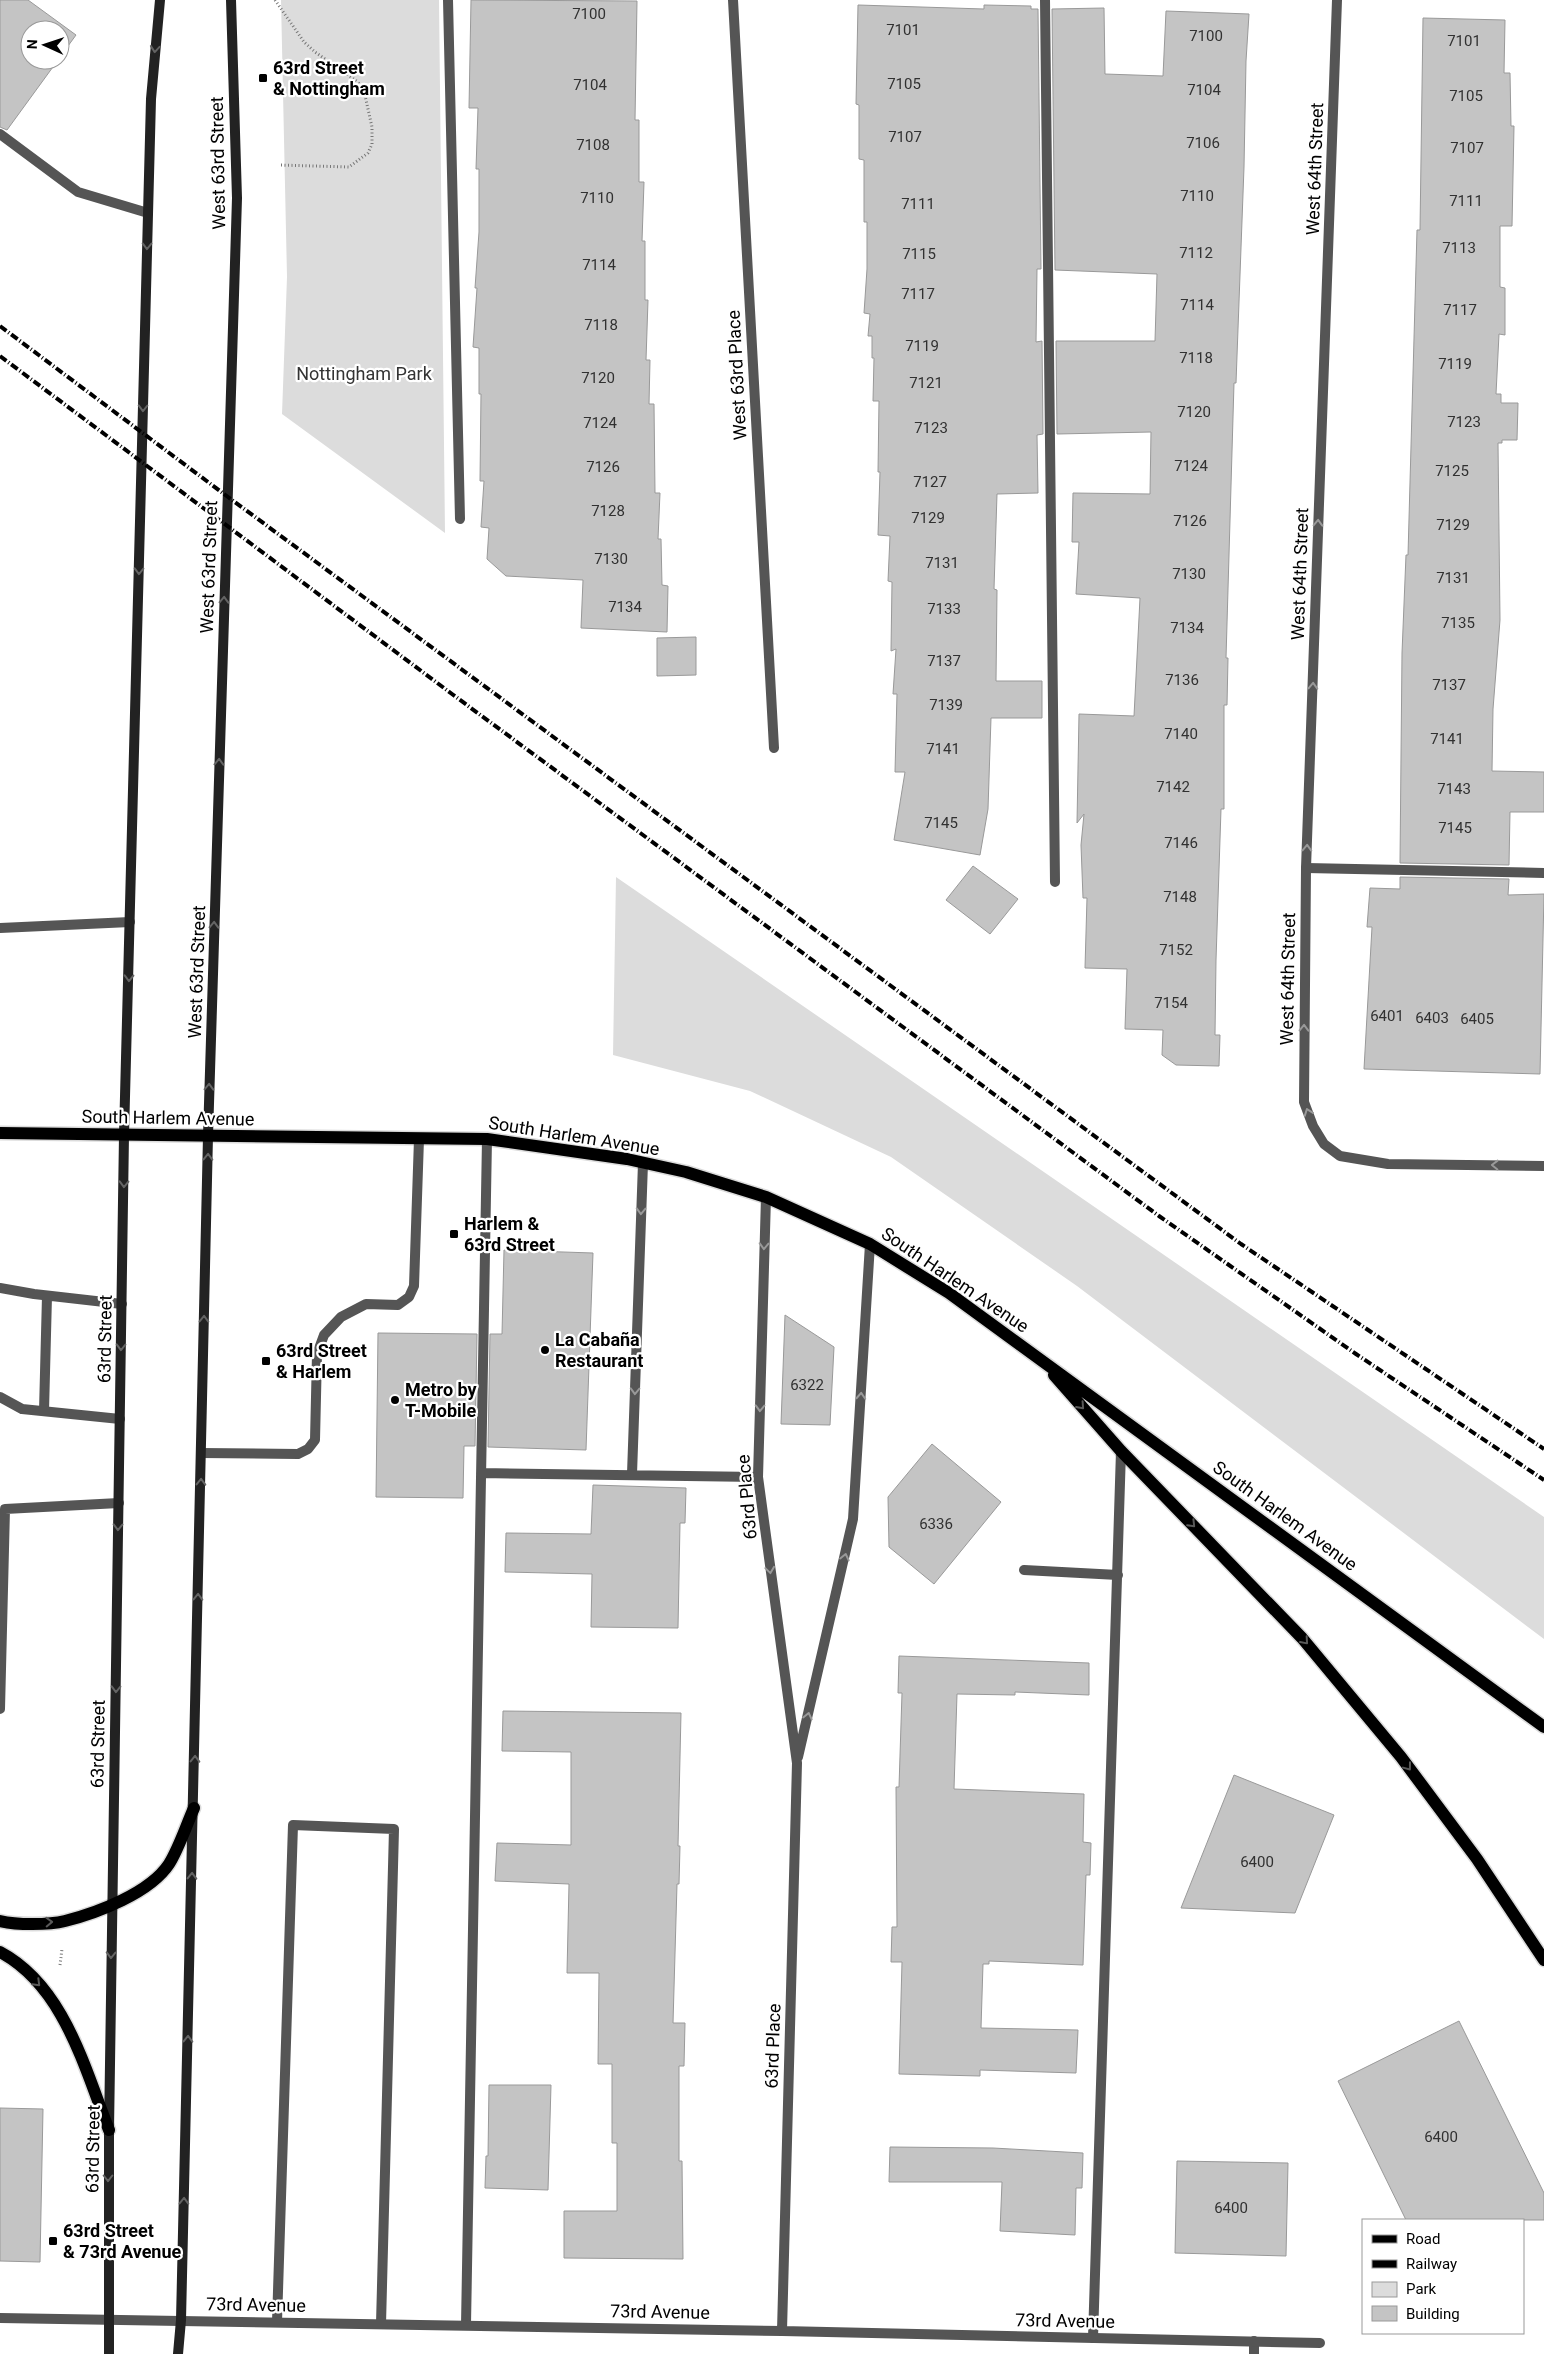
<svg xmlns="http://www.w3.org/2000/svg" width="1544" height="2354" font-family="Roboto,sans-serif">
<rect width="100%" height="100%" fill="#fff"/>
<path fill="#dcdcdc" d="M 281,0 L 439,0 L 445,533 L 282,414 L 287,277 Z
M 616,877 L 1544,1517 L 1544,1639 L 1077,1286 L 891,1157 L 750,1091 L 613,1055 Z"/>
<path fill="#c4c4c4" stroke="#999" d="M 0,0 L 28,0 L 76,35 L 60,57 L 60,30 L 30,30 L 30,60 L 58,60 L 7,130 L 0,127 Z
M 471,0 L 637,1 L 635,120 L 639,120 L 639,182 L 644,182 L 642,241 L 645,241 L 645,300 L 648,300 L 646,360 L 650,360 L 649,404 L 654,404 L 655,493 L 660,493 L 658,539 L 661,539 L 662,585 L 668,586 L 667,632 L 581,628 L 583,580 L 506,576 L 487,559 L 489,528 L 481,527 L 484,481 L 480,481 L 481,394 L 479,394 L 479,348 L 473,347 L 477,288 L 475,288 L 479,232 L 479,169 L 476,169 L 478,108 L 469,108 Z
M 858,5 L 984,9 L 984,5 L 1031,6 L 1031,9 L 1038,9 L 1041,269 L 1037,269 L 1036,342 L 1042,341 L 1043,434 L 1037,435 L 1038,493 L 997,494 L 994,589 L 997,590 L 996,681 L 1042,681 L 1042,718 L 991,718 L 988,809 L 980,855 L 894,840 L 905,772 L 895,772 L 897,694 L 893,694 L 896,649 L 891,651 L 892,582 L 888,581 L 890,536 L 878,535 L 880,472 L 878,472 L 879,401 L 873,401 L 874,358 L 872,358 L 872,336 L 868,336 L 870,314 L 864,313 L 867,269 L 867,222 L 864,222 L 864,160 L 859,159 L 859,105 L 856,104 Z
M 1104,8 L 1105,74 L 1163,76 L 1166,11 L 1249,14 L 1246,61 L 1244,167 L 1236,383 L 1234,383 L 1226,658 L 1228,658 L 1227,705 L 1224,705 L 1224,809 L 1221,809 L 1216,960 L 1215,1035 L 1220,1035 L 1219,1066 L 1176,1065 L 1162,1055 L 1163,1030 L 1125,1029 L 1127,969 L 1085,968 L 1087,898 L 1083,898 L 1081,845 L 1084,814 L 1077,823 L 1079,714 L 1134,716 L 1140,598 L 1076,594 L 1079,542 L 1072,542 L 1073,493 L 1150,494 L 1151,432 L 1057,434 L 1056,341 L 1155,341 L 1157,274 L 1055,270 L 1052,9 Z
M 1423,18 L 1505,20 L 1504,73 L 1510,73 L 1511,126 L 1514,126 L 1512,226 L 1500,226 L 1500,287 L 1505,288 L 1505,335 L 1499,334 L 1496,394 L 1501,394 L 1501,403 L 1518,403 L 1517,440 L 1502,440 L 1502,443 L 1498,443 L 1500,620 L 1493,709 L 1492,771 L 1544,772 L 1544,812 L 1510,812 L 1509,865 L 1400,863 L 1402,653 L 1406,555 L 1408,555 L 1417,230 L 1420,230 Z
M 696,637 L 696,675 L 657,676 L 657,638 Z
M 973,866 L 1018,899 L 990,934 L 946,900 Z
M 1400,877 L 1509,879 L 1508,895 L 1544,894 L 1540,1074 L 1364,1069 L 1372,927 L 1367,927 L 1370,888 L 1400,889 Z
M 504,1250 L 593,1253 L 586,1450 L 488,1447 L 490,1334 L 502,1334 Z
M 785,1315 L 834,1347 L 830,1425 L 781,1424 Z
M 378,1333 L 477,1334 L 475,1446 L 464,1446 L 463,1498 L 376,1497 Z
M 932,1444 L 1001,1502 L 934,1584 L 889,1547 L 888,1497 Z
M 593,1485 L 686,1488 L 685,1523 L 680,1523 L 678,1628 L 591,1627 L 592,1574 L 505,1572 L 506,1533 L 591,1534 Z
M 899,1656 L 1089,1663 L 1089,1695 L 1015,1692 L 1015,1695 L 957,1694 L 954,1789 L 1084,1794 L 1083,1842 L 1091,1843 L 1090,1875 L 1086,1875 L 1083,1965 L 989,1961 L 989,1964 L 983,1964 L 981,2028 L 1078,2030 L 1076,2073 L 980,2070 L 980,2076 L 899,2074 L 902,1962 L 891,1962 L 892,1927 L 897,1927 L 896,1787 L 899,1787 L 902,1693 L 898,1693 Z
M 503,1711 L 681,1713 L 678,1846 L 680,1846 L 679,1884 L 677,1884 L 673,2023 L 685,2023 L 684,2066 L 679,2066 L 679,2161 L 682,2161 L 683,2259 L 564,2258 L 564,2211 L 617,2211 L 617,2143 L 612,2143 L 612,2064 L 598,2064 L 599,1973 L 567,1973 L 569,1884 L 495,1881 L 497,1843 L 571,1845 L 571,1752 L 502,1751 Z
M 1234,1775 L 1334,1815 L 1295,1913 L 1181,1908 Z
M 1459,2021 L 1544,2193 L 1544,2220 L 1406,2220 L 1338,2081 Z
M 489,2085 L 551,2085 L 548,2190 L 485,2188 L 486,2156 L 488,2156 Z
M 0,2108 L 43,2109 L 40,2262 L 0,2261 Z
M 890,2147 L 993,2148 L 1083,2153 L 1082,2188 L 1076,2188 L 1075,2235 L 1000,2231 L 1002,2182 L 889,2182 Z
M 1177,2161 L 1288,2163 L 1286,2256 L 1175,2253 Z"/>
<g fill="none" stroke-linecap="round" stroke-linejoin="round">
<g stroke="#dbdbdb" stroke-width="15">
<path id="primary" d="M 0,1133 L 487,1139 L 627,1159 L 686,1172 L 766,1197 L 870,1244 L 949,1293 L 1544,1727
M 1054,1375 L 1121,1451 L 1302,1638 L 1401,1757 L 1477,1859 L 1544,1960
M 0,1921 C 16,1925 49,1925 65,1921 C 97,1913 150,1893 169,1864 C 179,1848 186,1826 194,1808
M 0,1952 C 64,1986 84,2067 109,2130"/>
</g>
<path stroke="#777" stroke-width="3" stroke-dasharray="1 2.5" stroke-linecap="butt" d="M 275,0 L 304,42 L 315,52 L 358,82 L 364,91 L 372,127 L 372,144 L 368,153 L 349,167 L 279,165
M 60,1965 L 62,1949"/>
<path stroke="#555" stroke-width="10" d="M 448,0 L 460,519
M 1045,0 L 1055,882
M 0,134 L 78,192 L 148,213
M 1306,868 L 1544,873
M 0,928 L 130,922
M 0,1288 L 34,1294 L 122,1304
M 0,1397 L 22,1409 L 120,1419
M 44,1411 L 47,1296
M 201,1453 L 298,1454 L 308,1449 L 315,1440 L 317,1354 L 324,1335 L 341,1317 L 366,1304 L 398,1305 L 409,1297 L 414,1286 L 419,1139
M 481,1473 L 758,1477
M 632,1474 L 643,1163
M 1024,1570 L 1118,1575
M 0,1709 L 5,1509 L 119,1503
M 277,2322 L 293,1825 L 394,1829 L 381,2324
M 466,2325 L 487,1139
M 1093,2338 L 1121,1451
M 1254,2354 L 1254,2341"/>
<path stroke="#555" stroke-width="10" d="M 733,0 L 774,748
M 1337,0 L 1306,868 L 1304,1102 L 1313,1126 L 1324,1144 L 1340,1156 L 1388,1164 L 1544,1166
M 766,1197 L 758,1477 L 797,1763 L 782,2331
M 798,1757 L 853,1519 L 870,1244
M 0,2318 L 782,2331 L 1320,2343"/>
<path stroke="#222" stroke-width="10" d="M 109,2354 L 109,2130 L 124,1135 L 151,99 L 160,0
M 178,2354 L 181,2320 L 208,1136 L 237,198 L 231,0"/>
<use href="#primary" stroke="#000" stroke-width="12"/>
<path stroke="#000" stroke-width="4" stroke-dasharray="8 2.5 1 2.5" stroke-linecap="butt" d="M 0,326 L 228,497 L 1241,1244 L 1544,1449
M 0,356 L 452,694 L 1159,1216 L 1356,1354 L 1544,1480"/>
</g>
<defs><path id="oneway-chevron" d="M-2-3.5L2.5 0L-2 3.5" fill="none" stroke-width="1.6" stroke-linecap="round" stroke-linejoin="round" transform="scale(1.25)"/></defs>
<g stroke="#646464">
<use href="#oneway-chevron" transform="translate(155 49) rotate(95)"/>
<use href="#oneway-chevron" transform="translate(147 246) rotate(91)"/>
<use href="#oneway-chevron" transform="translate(143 408) rotate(91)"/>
<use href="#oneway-chevron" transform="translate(139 571) rotate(91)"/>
<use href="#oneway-chevron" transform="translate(224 600) rotate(-88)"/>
<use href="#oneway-chevron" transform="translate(219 762) rotate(-88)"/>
<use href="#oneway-chevron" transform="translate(214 925) rotate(-88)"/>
<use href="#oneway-chevron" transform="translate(129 978) rotate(91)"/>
<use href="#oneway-chevron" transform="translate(209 1087) rotate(-88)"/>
<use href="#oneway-chevron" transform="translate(208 1157) rotate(-89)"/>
<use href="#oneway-chevron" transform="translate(124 1184) rotate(91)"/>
<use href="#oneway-chevron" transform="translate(204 1319) rotate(-89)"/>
<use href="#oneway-chevron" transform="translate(121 1347) rotate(91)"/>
<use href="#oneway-chevron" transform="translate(201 1482) rotate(-89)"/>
<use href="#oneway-chevron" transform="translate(118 1527) rotate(91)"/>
<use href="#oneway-chevron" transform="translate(198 1597) rotate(-89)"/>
<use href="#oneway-chevron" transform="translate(116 1689) rotate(91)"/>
<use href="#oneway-chevron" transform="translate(195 1759) rotate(-89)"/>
<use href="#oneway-chevron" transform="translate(192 1876) rotate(-89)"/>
<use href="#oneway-chevron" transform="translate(111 1955) rotate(91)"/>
<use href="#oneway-chevron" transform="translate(188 2039) rotate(-89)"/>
<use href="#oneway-chevron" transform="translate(108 2178) rotate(90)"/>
<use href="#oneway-chevron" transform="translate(184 2201) rotate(-89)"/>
</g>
<g stroke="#999">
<use href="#oneway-chevron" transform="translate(1318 523) rotate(-88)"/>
<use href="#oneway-chevron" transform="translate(1313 686) rotate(-88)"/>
<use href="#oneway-chevron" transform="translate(1307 848) rotate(-88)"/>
<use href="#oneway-chevron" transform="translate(1304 1028) rotate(-89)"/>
<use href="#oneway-chevron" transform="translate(1308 1112) rotate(-110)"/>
<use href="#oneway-chevron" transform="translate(1495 1165) rotate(-179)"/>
<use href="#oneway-chevron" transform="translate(641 1211) rotate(92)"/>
<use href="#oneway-chevron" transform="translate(764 1246) rotate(92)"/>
<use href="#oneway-chevron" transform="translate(635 1391) rotate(92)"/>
<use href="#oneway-chevron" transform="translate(861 1396) rotate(-87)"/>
<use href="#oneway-chevron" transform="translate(760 1408) rotate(92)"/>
<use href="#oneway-chevron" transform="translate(845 1557) rotate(-77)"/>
<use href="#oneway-chevron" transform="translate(770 1570) rotate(82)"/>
<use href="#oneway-chevron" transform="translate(808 1716) rotate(-77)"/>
</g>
<g stroke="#595959">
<use href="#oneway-chevron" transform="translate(1081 1406) rotate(48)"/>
<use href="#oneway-chevron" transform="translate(1192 1524) rotate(46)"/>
<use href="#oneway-chevron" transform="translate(1305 1641) rotate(49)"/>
<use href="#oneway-chevron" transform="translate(1408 1767) rotate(53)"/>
<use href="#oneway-chevron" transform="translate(49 1922) rotate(-2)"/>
<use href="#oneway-chevron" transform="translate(37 1983) rotate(45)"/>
</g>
<g fill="#000" stroke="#fff" stroke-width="2">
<rect x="258" y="73" width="10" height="10" rx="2.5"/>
<rect x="449" y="1229" width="10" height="10" rx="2.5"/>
<circle cx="545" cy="1350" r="5"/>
<rect x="261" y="1356" width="10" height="10" rx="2.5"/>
<circle cx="395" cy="1400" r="5"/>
<rect x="48" y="2236" width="10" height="10" rx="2.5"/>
</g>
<g text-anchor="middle" stroke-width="4.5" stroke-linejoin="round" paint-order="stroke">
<g font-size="15" fill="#313131">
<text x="589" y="19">7100</text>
<text x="903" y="35">7101</text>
<text x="1206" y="41">7100</text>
<text x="1464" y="46">7101</text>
<text x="904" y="89">7105</text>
<text x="590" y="90">7104</text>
<text x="1204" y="95">7104</text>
<text x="1466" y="101">7105</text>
<text x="905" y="142">7107</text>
<text x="1203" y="148">7106</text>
<text x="593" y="150">7108</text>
<text x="1467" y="153">7107</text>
<text x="1197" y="201">7110</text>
<text x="597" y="203">7110</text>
<text x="1466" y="206">7111</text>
<text x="918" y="209">7111</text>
<text x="1459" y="253">7113</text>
<text x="1196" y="258">7112</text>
<text x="919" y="259">7115</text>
<text x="599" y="270">7114</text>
<text x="918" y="299">7117</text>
<text x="1197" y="310">7114</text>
<text x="1460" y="315">7117</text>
<text x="601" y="330">7118</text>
<text x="922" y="351">7119</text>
<text x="1196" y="363">7118</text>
<text x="1455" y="369">7119</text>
<text x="598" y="383">7120</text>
<text x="926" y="388">7121</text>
<text x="1194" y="417">7120</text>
<text x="1464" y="427">7123</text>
<text x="600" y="428">7124</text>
<text x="931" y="433">7123</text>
<text x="1191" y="471">7124</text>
<text x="603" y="472">7126</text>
<text x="1452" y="476">7125</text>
<text x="930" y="487">7127</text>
<text x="608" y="516">7128</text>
<text x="928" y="523">7129</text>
<text x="1190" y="526">7126</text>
<text x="1453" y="530">7129</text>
<text x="611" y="564">7130</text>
<text x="942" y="568">7131</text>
<text x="1189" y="579">7130</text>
<text x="1453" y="583">7131</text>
<text x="625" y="612">7134</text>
<text x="944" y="614">7133</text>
<text x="1458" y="628">7135</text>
<text x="1187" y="633">7134</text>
<text x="944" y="666">7137</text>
<text x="1182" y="685">7136</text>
<text x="1449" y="690">7137</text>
<text x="946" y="710">7139</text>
<text x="1181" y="739">7140</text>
<text x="1447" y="744">7141</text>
<text x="943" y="754">7141</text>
<text x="1173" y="792">7142</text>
<text x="1454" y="794">7143</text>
<text x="941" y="828">7145</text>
<text x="1455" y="833">7145</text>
<text x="1181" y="848">7146</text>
<text x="1180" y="902">7148</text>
<text x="1176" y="955">7152</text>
<text x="1171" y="1008">7154</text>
<text x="1387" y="1021">6401</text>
<text x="1432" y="1023">6403</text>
<text x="1477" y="1024">6405</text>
<text x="807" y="1390">6322</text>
<text x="936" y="1529">6336</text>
<text x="1257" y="1867">6400</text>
<text x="1441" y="2142">6400</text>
<text x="1231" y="2213">6400</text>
</g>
<g font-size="18" font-weight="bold" fill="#000" stroke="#fff" text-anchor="start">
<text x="273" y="74">63rd Street<tspan x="273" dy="21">&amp; Nottingham</tspan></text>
<text x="464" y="1230">Harlem &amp;<tspan x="464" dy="21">63rd Street</tspan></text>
<text x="555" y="1346">La Cabaña<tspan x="555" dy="21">Restaurant</tspan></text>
<text x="276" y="1357">63rd Street<tspan x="276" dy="21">&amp; Harlem</tspan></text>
<text x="405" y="1396">Metro by<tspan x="405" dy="21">T-Mobile</tspan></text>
<text x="63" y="2237">63rd Street<tspan x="63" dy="21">&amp; 73rd Avenue</tspan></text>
</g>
<g font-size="18" fill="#000" stroke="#fff">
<text transform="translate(218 163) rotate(-91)" y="6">West 63rd Street</text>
<text transform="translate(1315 169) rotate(-88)" y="6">West 64th Street</text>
<text transform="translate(737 375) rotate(-93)" y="6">West 63rd Place</text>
<text transform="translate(209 567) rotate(-88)" y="6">West 63rd Street</text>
<text transform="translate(1300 574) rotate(-88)" y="6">West 64th Street</text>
<text transform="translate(197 972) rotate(-88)" y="6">West 63rd Street</text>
<text transform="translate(1288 979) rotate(-89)" y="6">West 64th Street</text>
<text transform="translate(168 1118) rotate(1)" y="6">South Harlem Avenue</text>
<text transform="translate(574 1136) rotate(9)" y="6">South Harlem Avenue</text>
<text transform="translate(955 1280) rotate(34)" y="6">South Harlem Avenue</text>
<text transform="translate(105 1339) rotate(-89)" y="6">63rd Street</text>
<text transform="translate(747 1497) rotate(-95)" y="6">63rd Place</text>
<text transform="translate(1285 1516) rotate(36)" y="6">South Harlem Avenue</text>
<text transform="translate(98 1744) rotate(-89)" y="6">63rd Street</text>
<text transform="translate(773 2046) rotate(-88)" y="6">63rd Place</text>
<text transform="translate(93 2149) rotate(-89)" y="6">63rd Street</text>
<text transform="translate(256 2305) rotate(1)" y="6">73rd Avenue</text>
<text transform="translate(660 2312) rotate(1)" y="6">73rd Avenue</text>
<text transform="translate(1065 2321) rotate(1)" y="6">73rd Avenue</text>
</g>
<g font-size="18" fill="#333" stroke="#fff">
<text x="364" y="380">Nottingham Park</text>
</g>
</g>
<rect x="1362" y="2219" width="162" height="115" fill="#ffffff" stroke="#999999"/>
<rect x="1372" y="2235" width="25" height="8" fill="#000000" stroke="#999999"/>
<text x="1406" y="2244" font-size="15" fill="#000000">Road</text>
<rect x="1372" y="2260" width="25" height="8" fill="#000000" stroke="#999999"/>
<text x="1406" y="2269" font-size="15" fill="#000000">Railway</text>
<rect x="1372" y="2282" width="25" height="15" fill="#dcdcdc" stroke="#999999"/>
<text x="1406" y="2294" font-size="15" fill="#000000">Park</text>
<rect x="1372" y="2306" width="25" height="15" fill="#c4c4c4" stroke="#999999"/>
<text x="1406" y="2319" font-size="15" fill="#000000">Building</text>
<g transform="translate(45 45) rotate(273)"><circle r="24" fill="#ffffff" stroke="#999999"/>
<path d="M0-4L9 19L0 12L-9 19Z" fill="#000000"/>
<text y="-8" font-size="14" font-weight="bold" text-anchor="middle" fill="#000000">N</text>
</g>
</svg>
